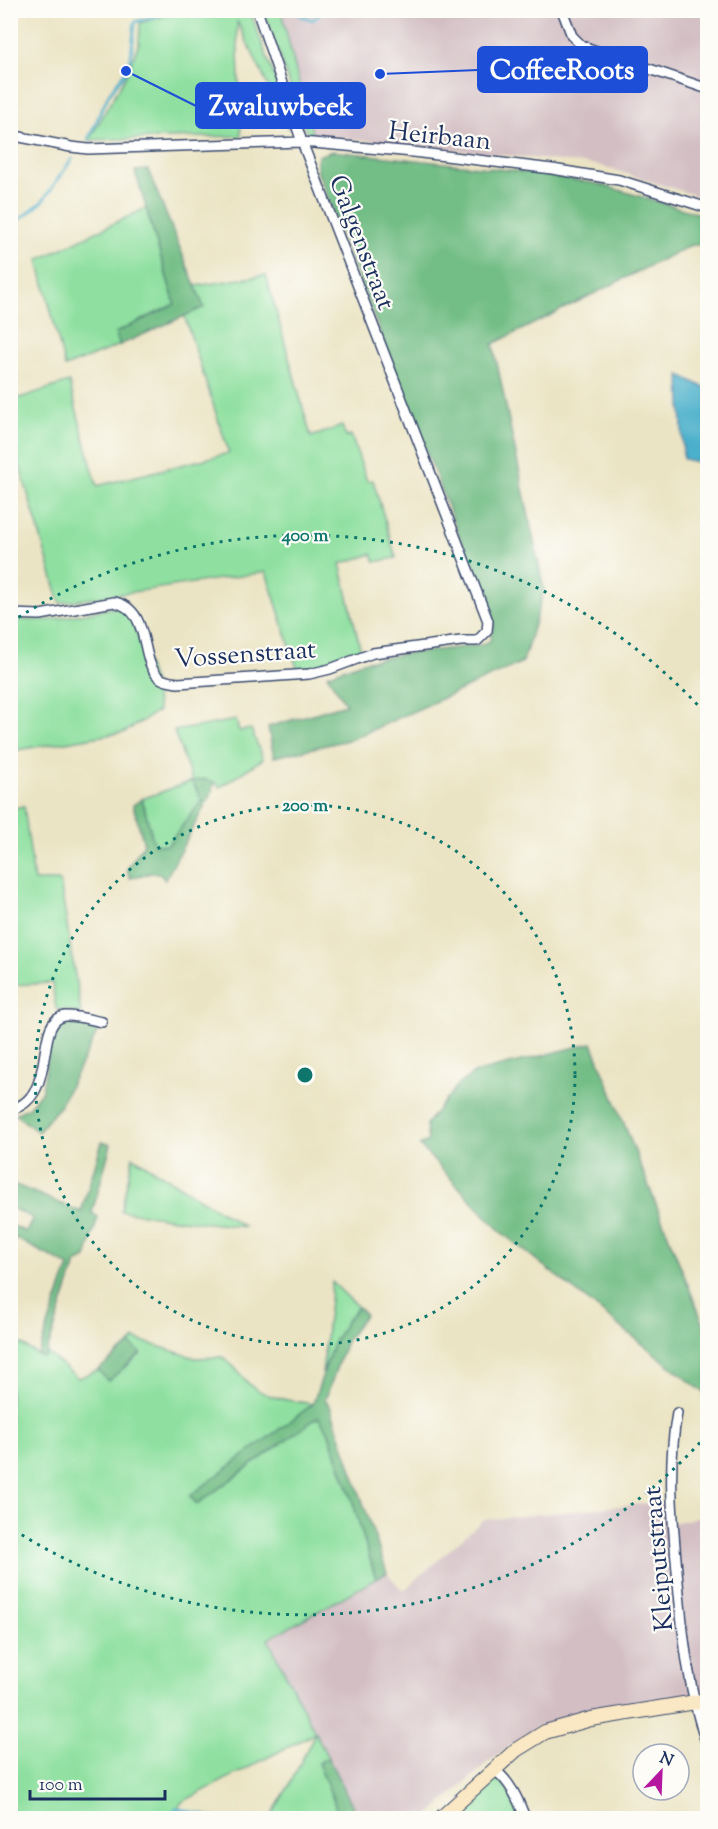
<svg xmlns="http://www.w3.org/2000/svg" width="718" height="1829" font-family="'Sorts Mill Goudy',serif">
<rect width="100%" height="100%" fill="#fdfcf7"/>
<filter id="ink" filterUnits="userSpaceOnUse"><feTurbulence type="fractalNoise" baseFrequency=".0167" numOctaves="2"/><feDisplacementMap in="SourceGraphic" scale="12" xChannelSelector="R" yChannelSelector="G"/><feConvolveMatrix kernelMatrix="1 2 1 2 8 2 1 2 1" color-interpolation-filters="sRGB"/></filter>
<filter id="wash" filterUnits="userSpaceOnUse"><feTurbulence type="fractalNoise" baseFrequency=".008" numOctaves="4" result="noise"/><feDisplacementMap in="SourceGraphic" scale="24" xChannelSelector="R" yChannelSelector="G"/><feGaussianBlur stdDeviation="1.35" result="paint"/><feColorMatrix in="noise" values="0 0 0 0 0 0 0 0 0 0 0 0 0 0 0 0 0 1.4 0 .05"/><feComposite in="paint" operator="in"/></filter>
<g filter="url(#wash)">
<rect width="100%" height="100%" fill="#ebe4c4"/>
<path fill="#d2bec3" d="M 281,11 L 707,11 L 707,199 L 598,165 L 313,135 L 307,115 Z
M 667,1501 L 666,1524 L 707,1516 L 707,1693 L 593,1710 L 536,1727 L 487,1763 L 426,1818 L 359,1818 L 268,1638 L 387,1573 L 403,1591 L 483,1520 Z"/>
<path fill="#8fe0a0" stroke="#55887f" stroke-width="1.5" d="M 182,11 L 250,11 L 293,127 L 288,128 L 237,21 L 241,136 L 89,140 L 127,74 L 139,43 L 140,23 Z
M 264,11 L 281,11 L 307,115 L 313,135 L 308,134 L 304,126 Z
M 146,208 L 175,304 L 116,333 L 120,345 L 65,367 L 38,260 Z
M 266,275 L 311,437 L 342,426 L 346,437 L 351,435 L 367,481 L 373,480 L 396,558 L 375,562 L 372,554 L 340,564 L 361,651 L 327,665 L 298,671 L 266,572 L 60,603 L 11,436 L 10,401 L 69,382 L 97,486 L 229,453 L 184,315 L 203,307 L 195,286 Z
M 111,608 C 121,608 126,611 132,619 L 154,684 L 158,711 L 125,732 L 11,751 L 11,620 L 50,620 Z
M 236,720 L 239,731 L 251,729 L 263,759 L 220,787 L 214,782 L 193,781 L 202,800 L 167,846 L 154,844 L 142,799 L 192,781 L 174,731 Z
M 24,806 L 34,881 L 60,881 L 81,1013 L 56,1009 L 52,983 L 11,985 L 10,809 Z
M 133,1157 L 245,1227 L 181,1220 L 121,1211 Z
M 332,1282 L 358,1307 C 341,1328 331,1348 322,1373 Z
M 10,1337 L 38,1355 L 45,1357 L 47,1353 L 78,1378 L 98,1370 L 108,1381 L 141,1354 L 130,1344 L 135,1339 L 195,1358 L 222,1357 C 234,1364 240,1375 249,1384 C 266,1399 292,1401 313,1404 L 190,1496 L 197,1504 L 318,1417 L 328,1431 L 351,1496 L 376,1579 L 268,1639 L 328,1758 L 318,1763 L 333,1799 L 339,1818 L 270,1818 L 291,1782 L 315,1733 L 182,1802 L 170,1818 L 11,1818 Z
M 496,1777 C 509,1787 513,1801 519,1816 L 518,1818 L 454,1818 Z"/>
<path fill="#73be86" stroke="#477672" stroke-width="1.5" d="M 332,151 L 526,172 L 598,184 L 707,216 L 707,245 L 691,245 L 493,344 L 544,590 L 523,662 L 352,739 L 274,757 L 268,727 L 346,704 L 327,675 L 362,662 L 404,654 L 481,645 L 490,641 L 494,625 L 318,173 L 317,163 L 318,156 Z
M 148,170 L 204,307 L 120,345 L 115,333 L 175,304 L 135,171 Z
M 203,779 L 214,782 L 213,790 L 165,880 L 160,874 L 151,873 L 130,878 L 127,869 L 144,844 L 133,805 L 142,799 L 154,844 L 167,846 L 202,800 L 192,781 Z
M 69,1020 L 99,1029 L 59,1107 L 38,1132 L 15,1114 L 28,1108 L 42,1091 L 52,1032 L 60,1022 Z
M 592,1043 L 707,1333 L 707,1395 L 501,1232 L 419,1145 L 428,1141 L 426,1124 L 457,1086 L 474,1073 Z
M 102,1142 L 111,1144 L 92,1213 L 98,1217 L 86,1258 L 76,1263 L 45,1357 L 38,1355 L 69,1266 L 11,1236 L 11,1225 L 26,1232 L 33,1218 L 11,1208 L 11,1183 L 81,1212 Z
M 358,1307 L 365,1315 L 346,1341 L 325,1400 L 330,1406 L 387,1573 L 376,1579 L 351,1496 L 328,1431 L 318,1417 L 197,1504 L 190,1496 L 313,1404 L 333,1344 L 346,1321 Z
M 130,1344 L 141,1353 L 108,1381 L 98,1370 Z
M 328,1758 L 359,1818 L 339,1818 L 333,1799 L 318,1763 Z"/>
<path fill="#4cb0cb" stroke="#347094" stroke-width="1.5" d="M 680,375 L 707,389 L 707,464 L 683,459 Z"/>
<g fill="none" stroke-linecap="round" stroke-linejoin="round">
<path stroke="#4cb0cb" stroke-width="3" d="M 299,10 L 300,15 L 313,20 L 324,10
M 88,140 L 109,94 L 126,71 L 131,57 L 135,22 L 174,10
M 10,227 L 42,202 L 72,159
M 170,1818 L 176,1808 L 215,1818"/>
</g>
</g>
<g filter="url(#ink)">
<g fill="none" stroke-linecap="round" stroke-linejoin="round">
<g stroke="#3a4a6d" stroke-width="12">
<path id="minor" d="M 562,10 L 572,36 L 582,46 L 708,89
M 10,135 L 71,147 L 88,149 L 302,142 L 413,152 L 552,169 L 619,180 L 708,208
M 10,614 L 40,615 L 114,602 C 153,610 138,662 160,678 C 166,682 172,682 178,683 L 309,674 L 330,669 L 373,653 L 461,641 L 477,641 L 487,631 L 488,621 L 302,142 L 257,10
M 10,1110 C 60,1097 32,1021 65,1016 C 76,1015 91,1020 102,1022
M 677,1413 C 667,1468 673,1525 678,1582 C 683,1638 689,1694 708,1748
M 495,1770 C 511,1783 518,1799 525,1818"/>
</g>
<g stroke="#3a4a6d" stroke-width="16">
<path id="secondary" d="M 441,1818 L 516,1750 L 545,1732 L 591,1719 L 708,1700"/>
</g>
<use href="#minor" stroke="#fff" stroke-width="9"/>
<use href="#secondary" stroke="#fae7c3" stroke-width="14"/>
</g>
</g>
<g fill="none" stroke="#0f766e" stroke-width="3" stroke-dasharray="3 6">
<circle cx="305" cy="1075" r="270"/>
<path d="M706 1436A540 540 0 0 1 11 1528M11 622A540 540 0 0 1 706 714"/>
</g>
<g text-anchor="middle" stroke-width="4.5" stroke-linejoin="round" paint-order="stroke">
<g font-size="26" fill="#1b2f5e" stroke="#fdfcf7">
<text transform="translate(440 135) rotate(6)" y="9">Heirbaan</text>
<text transform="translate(363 242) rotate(69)" y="9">Galgenstraat</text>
<text transform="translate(245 653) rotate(-4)" y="9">Vossenstraat</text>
<text transform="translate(657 1559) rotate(-95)" y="9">Kleiputstraat</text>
</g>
</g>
<circle cx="305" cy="1075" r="9" fill="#0f766e" stroke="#fdfcf7" stroke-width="3"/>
<g font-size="18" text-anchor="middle" font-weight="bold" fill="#0f766e" stroke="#fdfcf7" stroke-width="4.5" stroke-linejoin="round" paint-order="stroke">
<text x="305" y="541">400 m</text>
<text x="305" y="811">200 m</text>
</g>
<path fill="none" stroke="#1d4ed8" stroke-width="2" d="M380 74L478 70M126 71L196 106"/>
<g fill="#1d4ed8" stroke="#fdfcf7" stroke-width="2">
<circle cx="380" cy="74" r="6"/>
<circle cx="126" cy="71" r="6"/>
</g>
<g fill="#1d4ed8" stroke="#1d4ed8" stroke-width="2">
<rect x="478" y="47" width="169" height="45" rx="6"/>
<rect x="196" y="83" width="169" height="45" rx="6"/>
</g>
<g font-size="27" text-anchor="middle" font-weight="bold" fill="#fff">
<text x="562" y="79">CoffeeRoots</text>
<text x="281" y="115">Zwaluwbeek</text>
</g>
<rect width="718" height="1829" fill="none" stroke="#fdfcf7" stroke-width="36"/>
<g transform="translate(661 1772) rotate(23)"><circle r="28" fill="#fdfcf7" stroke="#a3aaba" stroke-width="1.5"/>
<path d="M0-4.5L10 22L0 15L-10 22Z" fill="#b5179e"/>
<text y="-9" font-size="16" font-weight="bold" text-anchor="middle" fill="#1b2f5e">N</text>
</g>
<path d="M30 1790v9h135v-9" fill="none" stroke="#1b2f5e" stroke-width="3"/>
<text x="39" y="1790" font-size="18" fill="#1b2f5e" stroke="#fdfcf7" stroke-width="4.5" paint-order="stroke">100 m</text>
</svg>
